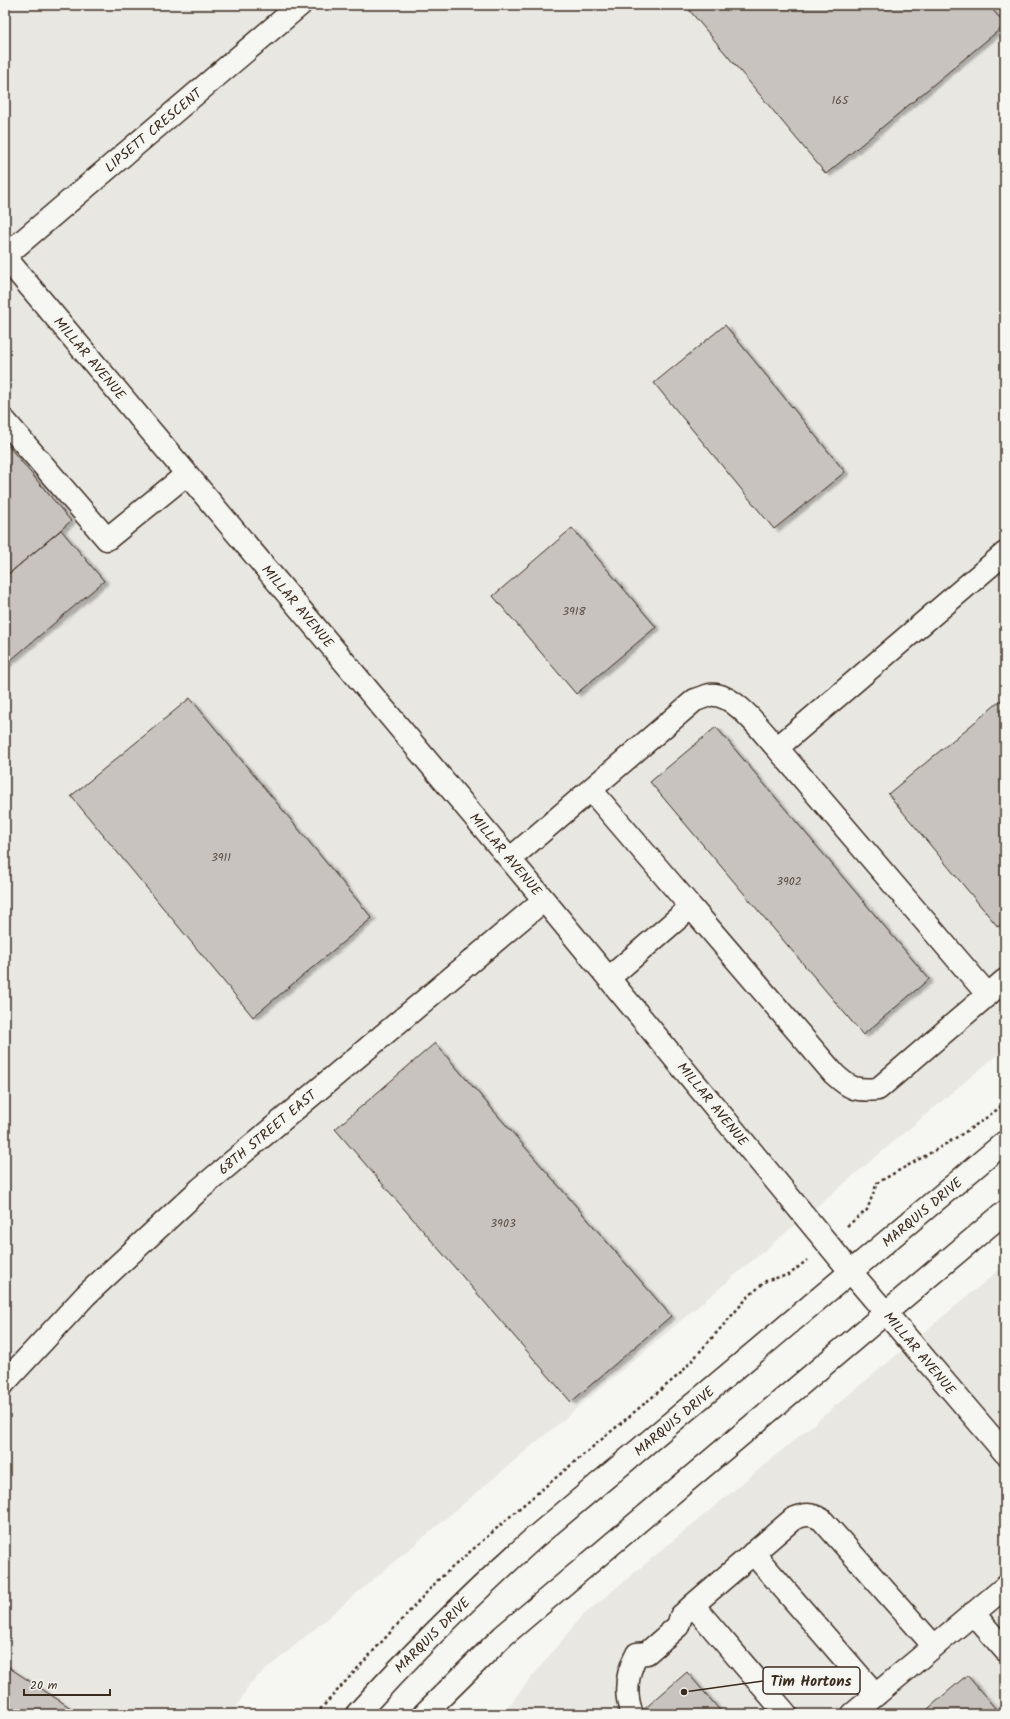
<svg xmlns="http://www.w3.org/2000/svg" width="1010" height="1719" font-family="Kalam,sans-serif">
<defs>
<filter id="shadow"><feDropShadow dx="4.5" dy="2.5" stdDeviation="1" flood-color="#0004"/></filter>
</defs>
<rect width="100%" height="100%" fill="#f6f6f2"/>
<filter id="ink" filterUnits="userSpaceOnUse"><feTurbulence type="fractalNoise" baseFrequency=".025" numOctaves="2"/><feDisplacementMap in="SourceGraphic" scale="8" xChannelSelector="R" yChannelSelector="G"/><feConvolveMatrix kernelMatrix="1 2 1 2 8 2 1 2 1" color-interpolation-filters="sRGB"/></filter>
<g filter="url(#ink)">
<path fill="#e8e7e2" d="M 5,5 L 1005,5 L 1005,1048 L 249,1684 L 233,1714 L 5,1714 Z
M 1005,1265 L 1005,1714 L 502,1714 L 580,1618 Z"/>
<path fill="#c8c3be" stroke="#3b2a1e" filter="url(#shadow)" d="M 685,5 L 989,5 L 1005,25 L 826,174 Z
M 725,325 L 845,472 L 774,529 L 654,383 Z
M 5,442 L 71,521 L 5,577 Z
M 572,528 L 656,627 L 576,694 L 493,596 Z
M 61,530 L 104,581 L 5,665 L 5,577 Z
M 1005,697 L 1005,921 L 998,927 L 888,794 Z
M 190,698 L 372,918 L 253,1017 L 71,796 Z
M 716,727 L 929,979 L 863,1035 L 650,782 Z
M 435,1043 L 671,1316 L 571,1402 L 335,1129 Z
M 5,1665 L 80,1714 L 5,1714 Z
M 687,1672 L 723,1714 L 645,1714 L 642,1711 Z
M 967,1675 L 1000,1714 L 922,1714 Z"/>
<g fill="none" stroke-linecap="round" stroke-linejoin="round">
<g stroke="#3b2a1e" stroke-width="25">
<path id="minor" d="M 5,256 L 300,5
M 5,257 L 544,900 L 851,1272 L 1005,1453
M 5,421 L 107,539 L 187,474
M 777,748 L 988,995
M 591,790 L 691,907
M 510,859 L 695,700 C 700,699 705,696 710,695 C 734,692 763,733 777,748 L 1005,553
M 609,978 L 691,907 L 834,1074 C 850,1089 856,1091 878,1089 L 1005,980
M 5,1382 L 86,1295 L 200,1189 L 544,900
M 753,1553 L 876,1695
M 693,1605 L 786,1714
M 973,1613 L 1005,1650
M 632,1714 C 624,1693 626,1674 637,1654 L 647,1653 L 678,1626 L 681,1616 L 693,1605 L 793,1519 C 805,1514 811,1513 822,1520 L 934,1646
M 853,1714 L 1005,1587"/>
</g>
<g stroke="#3b2a1e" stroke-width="25">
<path id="major" d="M 357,1714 C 413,1652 472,1594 534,1538 L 1005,1142
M 424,1714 L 503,1636 L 1005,1212"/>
</g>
<path stroke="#3b2a1e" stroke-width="2.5" stroke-dasharray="3 3" stroke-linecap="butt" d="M 847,1226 L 867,1210 L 877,1183 C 920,1158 967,1135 1005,1103
M 316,1714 L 438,1580 L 522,1506 L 681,1373 L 748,1297 L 767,1280 L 789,1275 L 807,1260"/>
<use href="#minor" stroke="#f6f6f2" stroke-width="22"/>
<use href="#major" stroke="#f6f6f2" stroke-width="22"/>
</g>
</g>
<g text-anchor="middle" stroke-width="3.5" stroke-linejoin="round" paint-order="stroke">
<g font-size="12" fill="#5e5046">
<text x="840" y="104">165</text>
<text x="574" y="615">3918</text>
<text x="221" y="861">3911</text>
<text x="789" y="885">3902</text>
<text x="503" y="1227">3903</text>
</g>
<g font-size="14" fill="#3b2a1e" stroke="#f6f6f2">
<text transform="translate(153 130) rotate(-40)" y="5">LIPSETT CRESCENT</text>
<text transform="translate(90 358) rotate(50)" y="5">MILLAR AVENUE</text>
<text transform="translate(298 606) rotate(50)" y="5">MILLAR AVENUE</text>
<text transform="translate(506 854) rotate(50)" y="5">MILLAR AVENUE</text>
<text transform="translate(713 1104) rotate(51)" y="5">MILLAR AVENUE</text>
<text transform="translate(267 1132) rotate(-40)" y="5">68TH STREET EAST</text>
<text transform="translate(922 1212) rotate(-40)" y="5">MARQUIS DRIVE</text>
<text transform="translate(920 1353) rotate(50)" y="5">MILLAR AVENUE</text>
<text transform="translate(674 1421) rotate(-40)" y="5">MARQUIS DRIVE</text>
<text transform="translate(432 1635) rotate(-45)" y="5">MARQUIS DRIVE</text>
</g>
</g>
<path fill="none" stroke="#3b2a1e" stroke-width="1.5" d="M684 1692L763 1681"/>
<circle fill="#3b2a1e" stroke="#f6f6f2" stroke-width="1.5" cx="684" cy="1692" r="4"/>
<rect fill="#f6f6f2" stroke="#3b2a1e" stroke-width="1.5" x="763" y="1667" width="97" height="27" rx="4"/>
<g font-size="15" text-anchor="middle" font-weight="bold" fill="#3b2a1e">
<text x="811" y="1686">Tim Hortons</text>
</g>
<rect width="1010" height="1719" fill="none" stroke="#f6f6f2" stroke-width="20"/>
<rect x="10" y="10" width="990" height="1699" fill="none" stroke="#3b2a1e" stroke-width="1.5" filter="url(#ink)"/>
<path d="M24 1689v6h86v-6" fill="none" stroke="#3b2a1e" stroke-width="2"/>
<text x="30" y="1689" font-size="12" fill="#3b2a1e" stroke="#f6f6f2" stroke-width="3" paint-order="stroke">20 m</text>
</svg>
